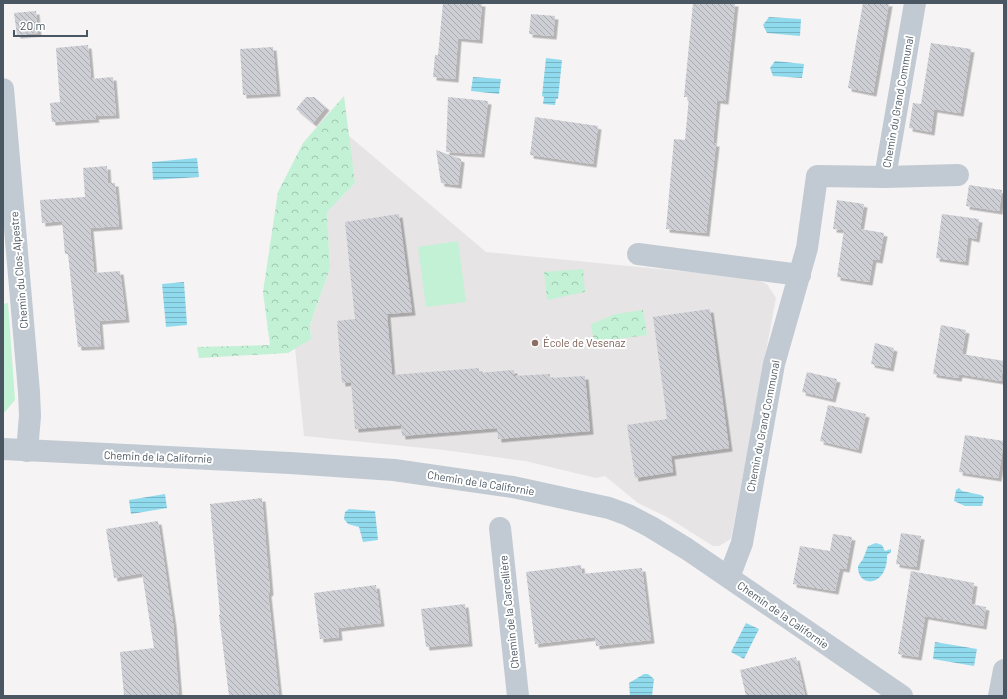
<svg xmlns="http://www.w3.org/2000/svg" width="1007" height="699" font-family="Barlow,sans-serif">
<defs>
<pattern id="forest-crowns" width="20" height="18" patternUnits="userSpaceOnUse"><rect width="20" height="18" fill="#c3f1d5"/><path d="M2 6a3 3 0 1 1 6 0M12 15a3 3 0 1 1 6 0" fill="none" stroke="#a0c6b0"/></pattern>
<pattern id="water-rules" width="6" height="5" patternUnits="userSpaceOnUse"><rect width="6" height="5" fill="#90daee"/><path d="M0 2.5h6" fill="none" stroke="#78b4c4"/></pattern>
<pattern id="building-back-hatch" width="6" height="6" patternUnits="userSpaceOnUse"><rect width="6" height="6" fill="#cdcfd5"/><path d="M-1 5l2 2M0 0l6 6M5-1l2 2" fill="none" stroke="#a8abb0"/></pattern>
<filter id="shadow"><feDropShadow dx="3.5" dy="3.5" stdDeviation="0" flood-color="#0004"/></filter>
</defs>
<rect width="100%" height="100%" fill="#f5f3f3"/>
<path fill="#e6e4e5" d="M 348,135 L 486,252 L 752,278 L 767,284 L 776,298 L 731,539 L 719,546 L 713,546 L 667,517 L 638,503 L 605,476 L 596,478 L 525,461 L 444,450 L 304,436 L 295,348 L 311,339 L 310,326 L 330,268 L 327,212 L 355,183 Z"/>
<path fill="url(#forest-crowns)" d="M 344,96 L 355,183 L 327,212 L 330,268 L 310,325 L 311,339 L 288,353 L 199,358 L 197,347 L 270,345 L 263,292 L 278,192 L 303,143 Z
M 583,269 L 585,292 L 547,300 L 544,272 Z
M 643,310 L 647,335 L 594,342 L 591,324 L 616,314 Z"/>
<path fill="#c3f1d5" d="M 458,241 L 466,302 L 426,307 L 418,247 Z
M 8,303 L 15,400 L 3,414 L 3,304 Z"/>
<path fill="url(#water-rules)" d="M 769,17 L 801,19 L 800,36 L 767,33 L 763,25 Z
M 546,58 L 562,60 L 558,99 L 556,99 L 555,105 L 543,104 L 544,97 L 542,96 Z
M 775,61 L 804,64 L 802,78 L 773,76 L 770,68 Z
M 473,77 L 501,79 L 499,94 L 471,91 Z
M 197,158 L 199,177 L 153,180 L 152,162 Z
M 184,282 L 187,325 L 166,327 L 162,284 Z
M 959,488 L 962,491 L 981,495 L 984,497 L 982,506 L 965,506 L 954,501 L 956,490 Z
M 165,494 L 167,508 L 131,514 L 129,500 Z
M 349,509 L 375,511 L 378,540 L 363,542 L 359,527 L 348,524 L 344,519 L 345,512 Z
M 876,543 L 882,545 L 885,551 L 891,549 L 891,552 L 887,555 C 888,587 857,589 858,566 L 863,559 L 868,546 Z
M 746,623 L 759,629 L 744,659 L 731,652 Z
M 935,642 L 977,649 L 974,666 L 933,659 Z
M 644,674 L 648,674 L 654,679 L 652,696 L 630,696 L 629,683 Z"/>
<path fill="url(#building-back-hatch)" filter="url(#shadow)" d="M 443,3 L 482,3 L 479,40 L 458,38 L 455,79 L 433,77 L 435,55 L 438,55 Z
M 693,3 L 735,3 L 725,101 L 717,100 L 713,143 L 716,143 L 706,233 L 666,229 L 674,139 L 685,140 L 689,97 L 684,97 Z
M 863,3 L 889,3 L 873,93 L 848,88 Z
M 36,11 L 38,33 L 17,35 L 14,13 Z
M 531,14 L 555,16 L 553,36 L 529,34 Z
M 931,43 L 971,49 L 960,113 L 934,109 L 931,132 L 909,128 L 913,103 L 921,104 Z
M 88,45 L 91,79 L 113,77 L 116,115 L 95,116 L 96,119 L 52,122 L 50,103 L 60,102 L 56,48 Z
M 273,47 L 277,93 L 243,95 L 240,49 Z
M 306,97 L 314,97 L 326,107 L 313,123 L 296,109 Z
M 448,97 L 488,101 L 481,154 L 446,152 Z
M 535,117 L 598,126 L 593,164 L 530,155 Z
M 436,150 L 461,159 L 458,185 L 441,183 Z
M 107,166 L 108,183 L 115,183 L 119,226 L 90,228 L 94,273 L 120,271 L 126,319 L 99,321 L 101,346 L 78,347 L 68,254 L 65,254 L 62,221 L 42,223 L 40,200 L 85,197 L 83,168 Z
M 969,185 L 1002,190 L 999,211 L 966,206 Z
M 837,200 L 864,204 L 860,229 L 884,233 L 879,260 L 873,259 L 869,282 L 837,277 L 844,230 L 833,229 Z
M 399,214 L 412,312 L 387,314 L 392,375 L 479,368 L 479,373 L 514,370 L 514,376 L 550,374 L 550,378 L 585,376 L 590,431 L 498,439 L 497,428 L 402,436 L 401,425 L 355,429 L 351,382 L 342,383 L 337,321 L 355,319 L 345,222 Z
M 942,214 L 979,219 L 976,239 L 968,237 L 965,262 L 936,258 Z
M 710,309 L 729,448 L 671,456 L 673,472 L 635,478 L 627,425 L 667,419 L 653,317 Z
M 941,325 L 966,330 L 962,354 L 1004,361 L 1001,381 L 959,374 L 958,378 L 933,374 Z
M 875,343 L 894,348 L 890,368 L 871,364 Z
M 807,372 L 837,379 L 832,399 L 802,392 Z
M 828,405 L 866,414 L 858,450 L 820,441 Z
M 965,435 L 1004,441 L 998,478 L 959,472 Z
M 262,498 L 270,592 L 268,593 L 279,696 L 229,696 L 219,615 L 220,614 L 210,504 Z
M 158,521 L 173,623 L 179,696 L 124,695 L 120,652 L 154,648 L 142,573 L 114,578 L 106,529 Z
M 901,533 L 921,536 L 916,567 L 896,564 Z
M 833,534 L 852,537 L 846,569 L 840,568 L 835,591 L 793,584 L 800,546 L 830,551 Z
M 581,565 L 582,574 L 642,568 L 651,640 L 596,646 L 595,637 L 535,644 L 526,572 Z
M 911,571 L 974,583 L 971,604 L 986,607 L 983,626 L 925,616 L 918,657 L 898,654 Z
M 376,585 L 381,623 L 338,628 L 339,637 L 320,639 L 314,593 Z
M 465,604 L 469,643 L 426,647 L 421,609 Z
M 796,657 L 805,696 L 746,696 L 740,670 Z"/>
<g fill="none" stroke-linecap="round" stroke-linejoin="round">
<path stroke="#c1cad2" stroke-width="22" d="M 3,89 L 29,392 L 30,416 L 27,451
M 885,177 L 958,175
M 638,254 L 800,275
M 3,449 L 290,463 L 394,470 L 513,487 L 609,508 L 628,515 L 651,527 L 687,549 L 902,696
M 500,528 L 518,696
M 729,577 L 742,543 L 774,364 L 807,248 L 817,176 L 885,177 L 915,3
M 999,696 L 1004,670"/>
</g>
<circle fill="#8d6e63" stroke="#fff" stroke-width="1.5" cx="535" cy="343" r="4"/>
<g text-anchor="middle" stroke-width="4" stroke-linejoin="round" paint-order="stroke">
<g font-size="11" fill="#4a5661" stroke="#fff">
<text transform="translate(898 102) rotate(-80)" y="4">Chemin du Grand Communal</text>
<text transform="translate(19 270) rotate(-95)" y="4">Chemin du Clos-Alpestre</text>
<text transform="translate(763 426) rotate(-79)" y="4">Chemin du Grand Communal</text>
<text transform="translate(158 457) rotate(2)" y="4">Chemin de la Californie</text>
<text transform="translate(481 483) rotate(9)" y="4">Chemin de la Californie</text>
<text transform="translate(509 612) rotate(-96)" y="4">Chemin de la Carcellière</text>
<text transform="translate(783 615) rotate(35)" y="4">Chemin de la Californie</text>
</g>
<g font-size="11" fill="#785e54" stroke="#fff" text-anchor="start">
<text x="543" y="347">École de Vesenaz</text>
</g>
</g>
<rect width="1007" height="699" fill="none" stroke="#4a5661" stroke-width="8"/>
<path d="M14 30v6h73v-6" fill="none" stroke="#4a5661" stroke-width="2"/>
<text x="20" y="30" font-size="12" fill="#4a5661" stroke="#ffffff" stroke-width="3" paint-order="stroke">20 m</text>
</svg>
